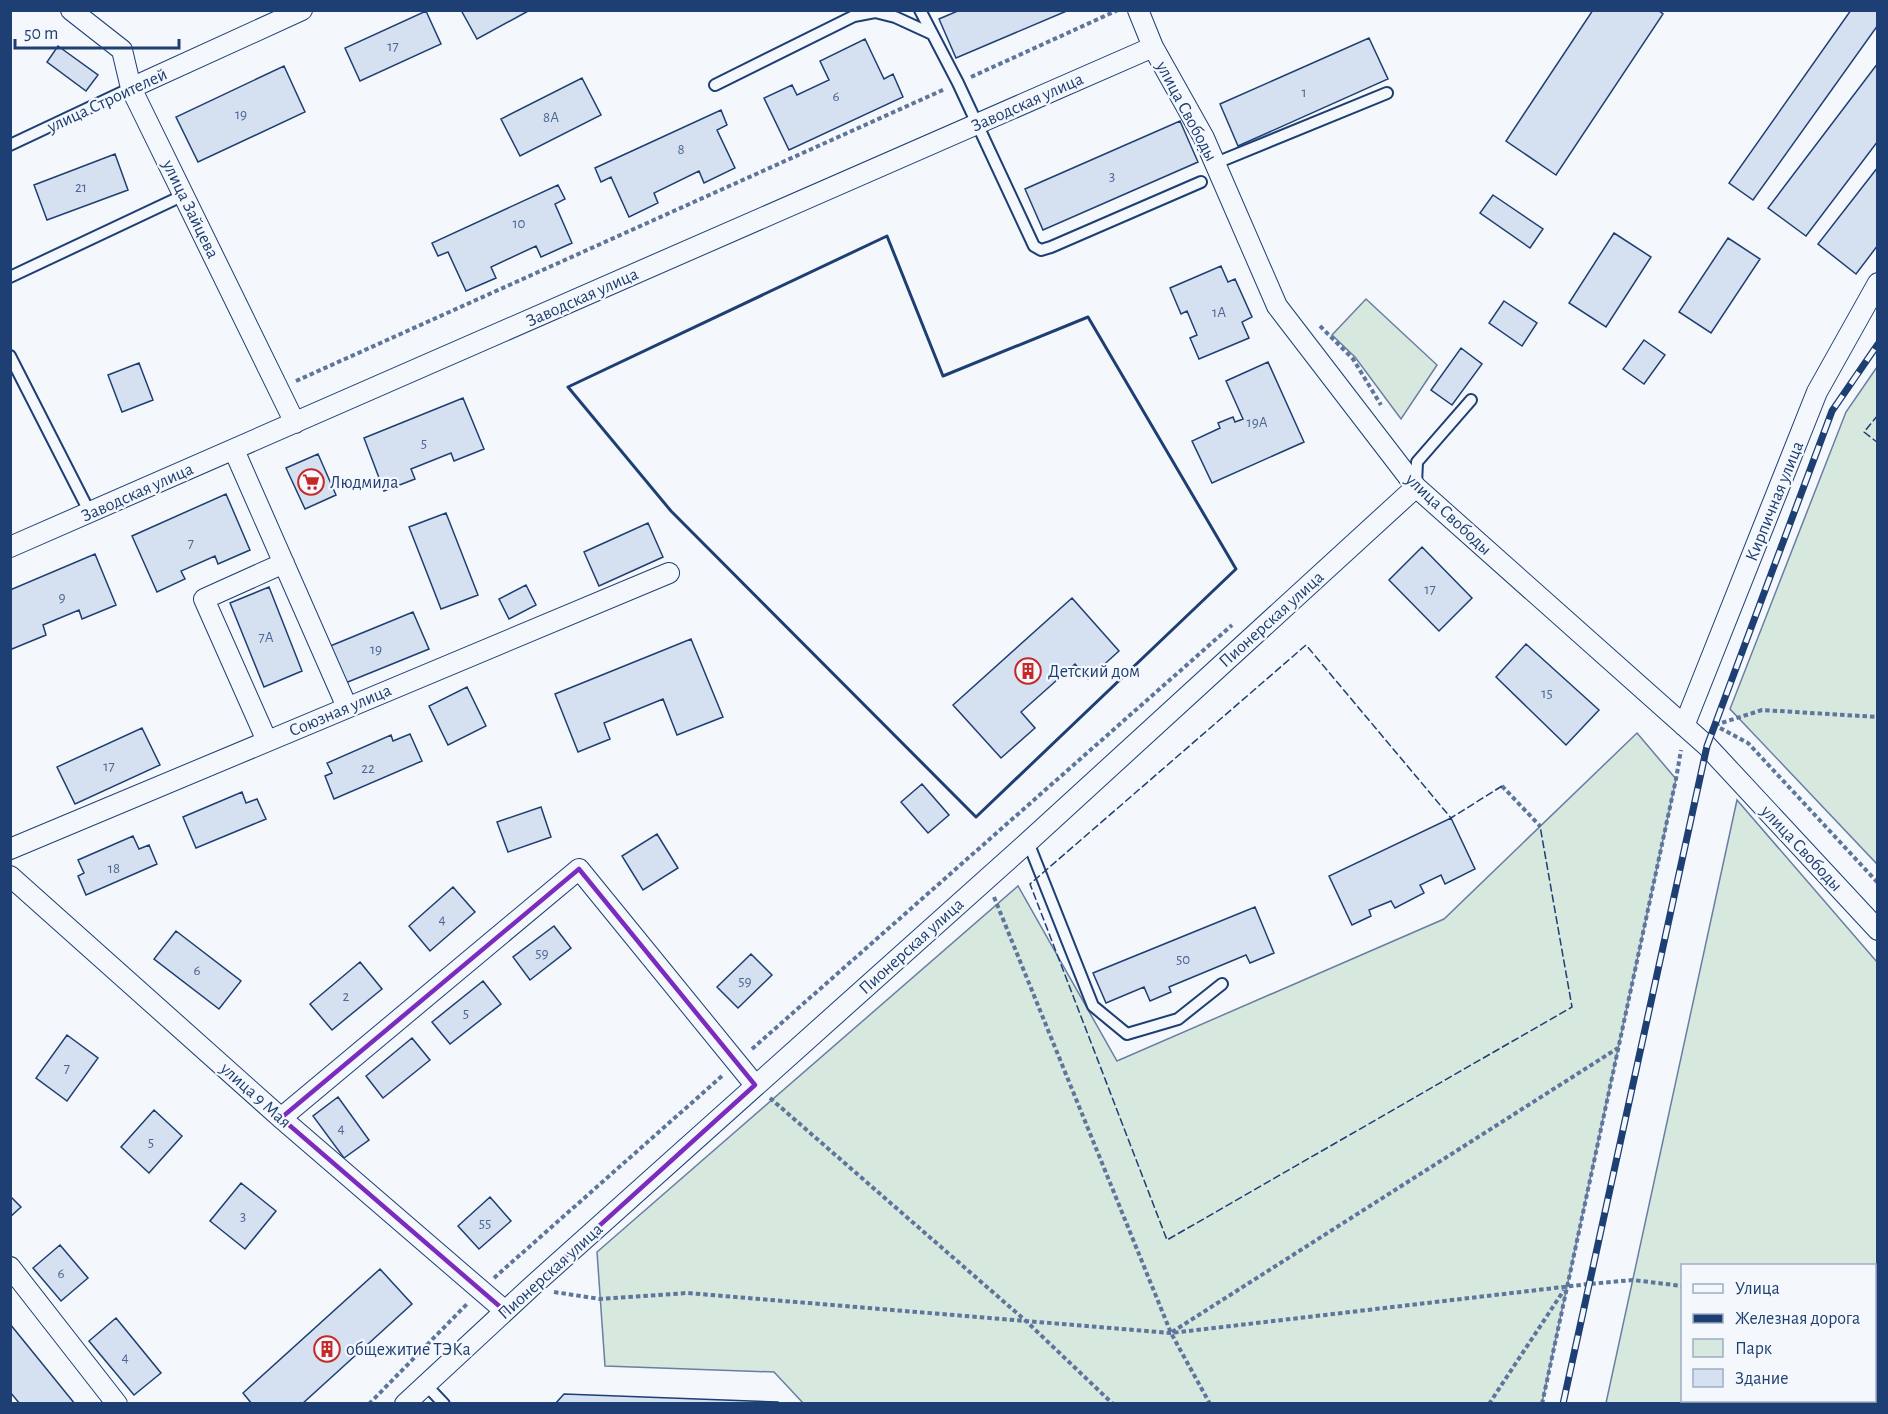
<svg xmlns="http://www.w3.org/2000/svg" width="1888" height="1414" font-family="'Alegreya Sans',sans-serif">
<rect width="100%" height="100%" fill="#f4f7fb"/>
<path fill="#d7e8df" stroke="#687fa3" stroke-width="1.5" d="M 1366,299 L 1437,365 L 1401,419 L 1355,357 L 1332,335 Z
M 1877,367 L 1877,864 L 1730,709 L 1846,412 Z
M 1637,733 L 1676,779 L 1542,1403 L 804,1404 L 774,1372 L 605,1366 L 597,1252 L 1018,886 L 1117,1061 L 1444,919 Z
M 1737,800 L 1877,962 L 1877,1307 L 1875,1309 L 1874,1266 L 1682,1266 L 1682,1400 L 1735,1401 L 1731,1404 L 1606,1403 Z"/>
<path fill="#d5e0f0" stroke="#1d3f73" stroke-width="1.5" d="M 461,10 L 530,10 L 477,39 Z
M 960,10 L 1069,10 L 956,58 L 939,19 Z
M 1593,10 L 1658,10 L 1663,14 L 1556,175 L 1506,141 Z
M 1851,10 L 1878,10 L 1878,25 L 1753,200 L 1729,183 Z
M 426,11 L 441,44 L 360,81 L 345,48 Z
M 1369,38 L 1388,79 L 1238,146 L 1220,104 Z
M 865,39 L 884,79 L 893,74 L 903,97 L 789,150 L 764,98 L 792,85 L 797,95 L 829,80 L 820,61 Z
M 58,46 L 98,75 L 86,91 L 47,62 Z
M 1878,63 L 1878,141 L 1806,236 L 1768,208 Z
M 284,66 L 305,112 L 198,162 L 176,117 Z
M 582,78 L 601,115 L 520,156 L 501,119 Z
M 721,110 L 727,125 L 717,130 L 735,168 L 704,183 L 699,171 L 654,193 L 658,203 L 629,217 L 611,177 L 601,182 L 595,168 Z
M 1180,121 L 1198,162 L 1043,230 L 1025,189 Z
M 115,154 L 128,190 L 47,220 L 34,185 Z
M 1878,167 L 1878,245 L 1856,274 L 1818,244 Z
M 558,185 L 565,199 L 555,204 L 572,243 L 541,257 L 536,246 L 491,267 L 496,278 L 466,291 L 448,252 L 438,256 L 432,243 Z
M 1493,195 L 1543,229 L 1530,248 L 1480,213 Z
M 1614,233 L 1651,257 L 1606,327 L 1569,303 Z
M 1728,238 L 1760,259 L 1711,333 L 1679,312 Z
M 1221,266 L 1228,282 L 1235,279 L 1252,317 L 1242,322 L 1249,338 L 1199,359 L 1190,338 L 1197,335 L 1187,311 L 1181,314 L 1170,288 Z
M 1504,301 L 1537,323 L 1522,346 L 1489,323 Z
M 1644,340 L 1665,355 L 1644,384 L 1623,369 Z
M 1461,348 L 1482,364 L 1452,405 L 1431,390 Z
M 1268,362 L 1304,442 L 1212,483 L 1192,441 L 1220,428 L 1218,423 L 1233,417 L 1235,422 L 1243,419 L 1226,381 Z
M 139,363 L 153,400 L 122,412 L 108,375 Z
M 463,398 L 484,449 L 454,461 L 451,453 L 411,469 L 415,479 L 384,491 L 364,438 Z
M 318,454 L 336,495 L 305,509 L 286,468 Z
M 226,494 L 250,550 L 218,564 L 215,556 L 181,571 L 185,579 L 157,592 L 132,536 Z
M 446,513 L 478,595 L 441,609 L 409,527 Z
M 648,523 L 663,557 L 599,586 L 584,552 Z
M 1422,547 L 1472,598 L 1439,631 L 1389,580 Z
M 95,554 L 116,605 L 82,619 L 79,610 L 43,625 L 46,635 L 12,649 L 10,645 L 10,590 Z
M 526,585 L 536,605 L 509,619 L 499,599 Z
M 269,587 L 302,671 L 264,687 L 230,603 Z
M 1072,598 L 1119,651 L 1088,679 L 1075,664 L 1021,712 L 1035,728 L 1001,758 L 953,705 Z
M 413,612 L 429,649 L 338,686 L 323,649 Z
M 691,639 L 723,717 L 677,735 L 663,699 L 604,723 L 610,739 L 578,752 L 555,694 Z
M 1526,644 L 1599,710 L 1566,745 L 1496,677 Z
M 467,687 L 486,726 L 448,745 L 429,706 Z
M 142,728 L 160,765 L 75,804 L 57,767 Z
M 410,734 L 422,761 L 334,799 L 325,776 L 332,773 L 327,763 L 391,735 L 393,741 Z
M 922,784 L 949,815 L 928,833 L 901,802 Z
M 242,792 L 246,803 L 257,799 L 266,819 L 196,848 L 183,817 Z
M 541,807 L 551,837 L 508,852 L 497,822 Z
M 1451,818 L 1475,869 L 1445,884 L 1441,875 L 1420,885 L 1424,893 L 1395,908 L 1391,901 L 1369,910 L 1371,916 L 1352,925 L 1329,876 Z
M 657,834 L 678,868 L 643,890 L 622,856 Z
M 133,836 L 139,849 L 149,845 L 157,864 L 86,895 L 78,876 L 84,873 L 78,860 Z
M 453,887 L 475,912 L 430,951 L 409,926 Z
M 1255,907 L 1274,953 L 1250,963 L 1246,955 L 1169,987 L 1171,992 L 1150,1001 L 1144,987 L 1106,1003 L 1093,973 Z
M 554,926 L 571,948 L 530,980 L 513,957 Z
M 176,931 L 241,981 L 219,1009 L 154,959 Z
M 751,954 L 772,975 L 738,1008 L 717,987 Z
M 360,962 L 382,989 L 332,1030 L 310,1004 Z
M 483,981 L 501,1004 L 450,1044 L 432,1022 Z
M 67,1035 L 98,1058 L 67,1101 L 36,1078 Z
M 412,1038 L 430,1060 L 383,1098 L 366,1076 Z
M 338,1097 L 369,1140 L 344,1158 L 313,1116 Z
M 154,1110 L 182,1136 L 149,1173 L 121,1147 Z
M 241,1183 L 276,1211 L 245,1249 L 210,1221 Z
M 10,1196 L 21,1207 L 10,1217 Z
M 490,1197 L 511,1221 L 479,1249 L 458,1226 Z
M 60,1245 L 88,1278 L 61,1301 L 33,1268 Z
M 380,1269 L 412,1304 L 302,1404 L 252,1404 L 243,1393 Z
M 116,1318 L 161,1373 L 134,1395 L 89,1341 Z
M 10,1324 L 75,1404 L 20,1404 L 10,1392 Z
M 564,1394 L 778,1402 L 779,1404 L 555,1404 Z"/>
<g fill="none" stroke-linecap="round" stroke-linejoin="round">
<g stroke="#1d3f73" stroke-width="14">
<path id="service" d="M 920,10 L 958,83 L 1034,246 L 1041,250 L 1051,247 L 1201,182
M 715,85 L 854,16 L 875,12 L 895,17 L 932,34
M 10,145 L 131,88
M 1216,163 L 1387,93
M 10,277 L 184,195
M 10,356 L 90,513
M 1416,484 L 1417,462 L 1471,400
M 1028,842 L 1093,1006 L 1127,1034 L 1178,1019 L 1222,984
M 426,1385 L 444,1404"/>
</g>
<g stroke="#1d3f73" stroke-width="22">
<path id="minor" d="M 71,10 L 122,50 L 131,88 L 295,423
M 1138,10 L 1153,47 L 1204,138 L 1277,306 L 1416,487 L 1707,746 L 1878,930
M 131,88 L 302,10
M 234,450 L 347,707
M 10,547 L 1153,47
M 1684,726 L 1817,392 L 1878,283
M 267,741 L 204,599 L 284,563
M 10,849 L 669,573
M 10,876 L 281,1118 L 505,1311
M 281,1118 L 579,869 L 755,1085
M 10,1267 L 117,1404
M 405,1404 L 530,1288 L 1028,842 L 1416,487"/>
</g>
<path stroke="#5e769c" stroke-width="4" stroke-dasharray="4.5 3" stroke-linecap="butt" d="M 971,77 L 1118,10
M 1320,326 L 1353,359 L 1381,405
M 296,381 L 945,89
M 1715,725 L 1762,710 L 1878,717
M 1720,728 L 1748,743 L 1878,883
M 1502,786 L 1540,826
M 994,897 L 1171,1333 L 1210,1404
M 752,1049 L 1232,625
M 770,1098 L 1026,1321 L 1113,1404
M 494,1278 L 722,1076
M 1874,1283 L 1878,1281
M 554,1292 L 600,1299 L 687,1293 L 1171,1333 L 1589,1284 L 1633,1280 L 1682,1286
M 1172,1332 L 1618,1048
M 369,1404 L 467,1304
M 1489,1404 L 1564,1290
M 1542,1404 L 1676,779 L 1681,750
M 1691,1404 L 1696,1400"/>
<use href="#service" stroke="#f4f7fb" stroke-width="10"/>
<use href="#minor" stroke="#f4f7fb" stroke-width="20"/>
<g stroke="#1d3f73" stroke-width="7">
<path id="rail" d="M 1563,1404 L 1707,746 L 1832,411 L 1878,344"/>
</g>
<use href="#rail" stroke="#f4f7fb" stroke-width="4.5" stroke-dasharray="14" stroke-linecap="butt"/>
<path stroke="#1d3f73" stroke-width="1.5" stroke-dasharray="8 3" stroke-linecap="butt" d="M 1878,415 L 1864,432 L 1878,443
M 1502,786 L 1451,818 L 1306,645 L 1030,884 L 1167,1240 L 1572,1007 L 1540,826"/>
<path stroke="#1d3f73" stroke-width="3" d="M 887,236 L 943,376 L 1088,317 L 1236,569 L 976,817 L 671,511 L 568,387 Z
M 1874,1321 L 1878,1319
M 1750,1404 L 1755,1400"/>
</g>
<path fill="none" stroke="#7b2cbf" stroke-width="4.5" stroke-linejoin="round" d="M 579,869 L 755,1085 L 505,1311 L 281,1118 Z"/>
<defs>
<g id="supermarket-ring" transform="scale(1.35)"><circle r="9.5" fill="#f4f7fb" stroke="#c62828" stroke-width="1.5"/><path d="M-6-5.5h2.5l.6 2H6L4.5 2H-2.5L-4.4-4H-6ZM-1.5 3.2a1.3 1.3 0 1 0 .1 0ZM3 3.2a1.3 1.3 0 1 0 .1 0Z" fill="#c62828"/></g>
<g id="building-ring" transform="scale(1.35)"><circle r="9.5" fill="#f4f7fb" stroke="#c62828" stroke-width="1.5"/><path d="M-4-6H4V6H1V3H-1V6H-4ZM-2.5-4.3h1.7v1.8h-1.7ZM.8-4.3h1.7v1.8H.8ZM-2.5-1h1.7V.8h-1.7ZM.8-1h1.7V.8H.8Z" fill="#c62828"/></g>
</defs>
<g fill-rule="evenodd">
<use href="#supermarket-ring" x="311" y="482"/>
<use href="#building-ring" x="1028" y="671"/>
<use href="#building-ring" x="327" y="1349"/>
</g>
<g text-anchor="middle" stroke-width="4.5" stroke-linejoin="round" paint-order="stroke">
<g font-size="15" fill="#4b6792">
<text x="393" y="51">17</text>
<text x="1304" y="97">1</text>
<text x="836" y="101">6</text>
<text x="241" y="119">19</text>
<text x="551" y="122">8А</text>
<text x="681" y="154">8</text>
<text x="1112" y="181">3</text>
<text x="81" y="192">21</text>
<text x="519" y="228">10</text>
<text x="1219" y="317">1А</text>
<text x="1257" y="427">19А</text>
<text x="424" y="448">5</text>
<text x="191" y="548">7</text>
<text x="1430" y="594">17</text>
<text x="62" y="602">9</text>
<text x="266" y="642">7А</text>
<text x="376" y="654">19</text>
<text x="1547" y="698">15</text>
<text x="109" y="771">17</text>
<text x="368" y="773">22</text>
<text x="114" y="873">18</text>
<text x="442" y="924">4</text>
<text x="542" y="958">59</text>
<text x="1183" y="964">50</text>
<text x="197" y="975">6</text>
<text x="745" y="986">59</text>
<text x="346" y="1001">2</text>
<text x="466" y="1018">5</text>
<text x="67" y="1073">7</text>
<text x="341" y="1133">4</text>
<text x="151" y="1147">5</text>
<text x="243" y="1221">3</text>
<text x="485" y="1228">55</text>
<text x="61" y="1278">6</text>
<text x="125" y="1362">4</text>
</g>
<g font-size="18" fill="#1d3f73" stroke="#f4f7fb">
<text transform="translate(107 100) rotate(-25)" y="6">улица Строителей</text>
<text transform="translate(1027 102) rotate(-24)" y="6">Заводская улица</text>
<text transform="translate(1187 111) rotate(62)" y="6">улица Свободы</text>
<text transform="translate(191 209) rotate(64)" y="6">улица Зайцева</text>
<text transform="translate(582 297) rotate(-24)" y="6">Заводская улица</text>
<text transform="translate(137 492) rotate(-24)" y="6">Заводская улица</text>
<text transform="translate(1774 501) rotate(-68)" y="6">Кирпичная улица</text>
<text transform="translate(1449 514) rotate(43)" y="6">улица Свободы</text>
<text transform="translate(1271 619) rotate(-42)" y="6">Пионерская улица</text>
<text transform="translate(340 710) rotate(-23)" y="6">Союзная улица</text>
<text transform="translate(1802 848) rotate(47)" y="6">улица Свободы</text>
<text transform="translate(911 946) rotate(-42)" y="6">Пионерская улица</text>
<text transform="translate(256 1095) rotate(42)" y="6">улица 9 Мая</text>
<text transform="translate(550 1271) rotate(-42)" y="6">Пионерская улица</text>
</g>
<g font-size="18" fill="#1d3f73" stroke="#f4f7fb" text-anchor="start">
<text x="330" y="488">Людмила</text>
<text x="1048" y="677">Детский дом</text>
<text x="346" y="1355">общежитие ТЭКа</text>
</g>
</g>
<rect width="1888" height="1414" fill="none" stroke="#1d3f73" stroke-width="24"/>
<rect x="1681" y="1264" width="195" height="138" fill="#f4f7fb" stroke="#9eadc5" stroke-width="1.5"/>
<rect x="1693" y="1284" width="30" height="9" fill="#f4f7fb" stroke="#9eadc5" stroke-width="1.5"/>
<text x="1735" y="1294" font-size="18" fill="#1d3f73">Улица</text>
<rect x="1693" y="1314" width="30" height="9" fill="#1d3f73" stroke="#9eadc5" stroke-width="1.5"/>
<text x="1735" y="1324" font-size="18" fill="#1d3f73">Железная дорога</text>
<rect x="1693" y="1339" width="30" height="18" fill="#d7e8df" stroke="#9eadc5" stroke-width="1.5"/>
<text x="1735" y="1354" font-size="18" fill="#1d3f73">Парк</text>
<rect x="1693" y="1369" width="30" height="18" fill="#d5e0f0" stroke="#9eadc5" stroke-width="1.5"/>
<text x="1735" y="1384" font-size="18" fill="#1d3f73">Здание</text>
<path d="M15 39v9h164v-9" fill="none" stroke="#1d3f73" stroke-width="3"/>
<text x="24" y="39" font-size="18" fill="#1d3f73" stroke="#f4f7fb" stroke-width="4.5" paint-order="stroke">50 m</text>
</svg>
